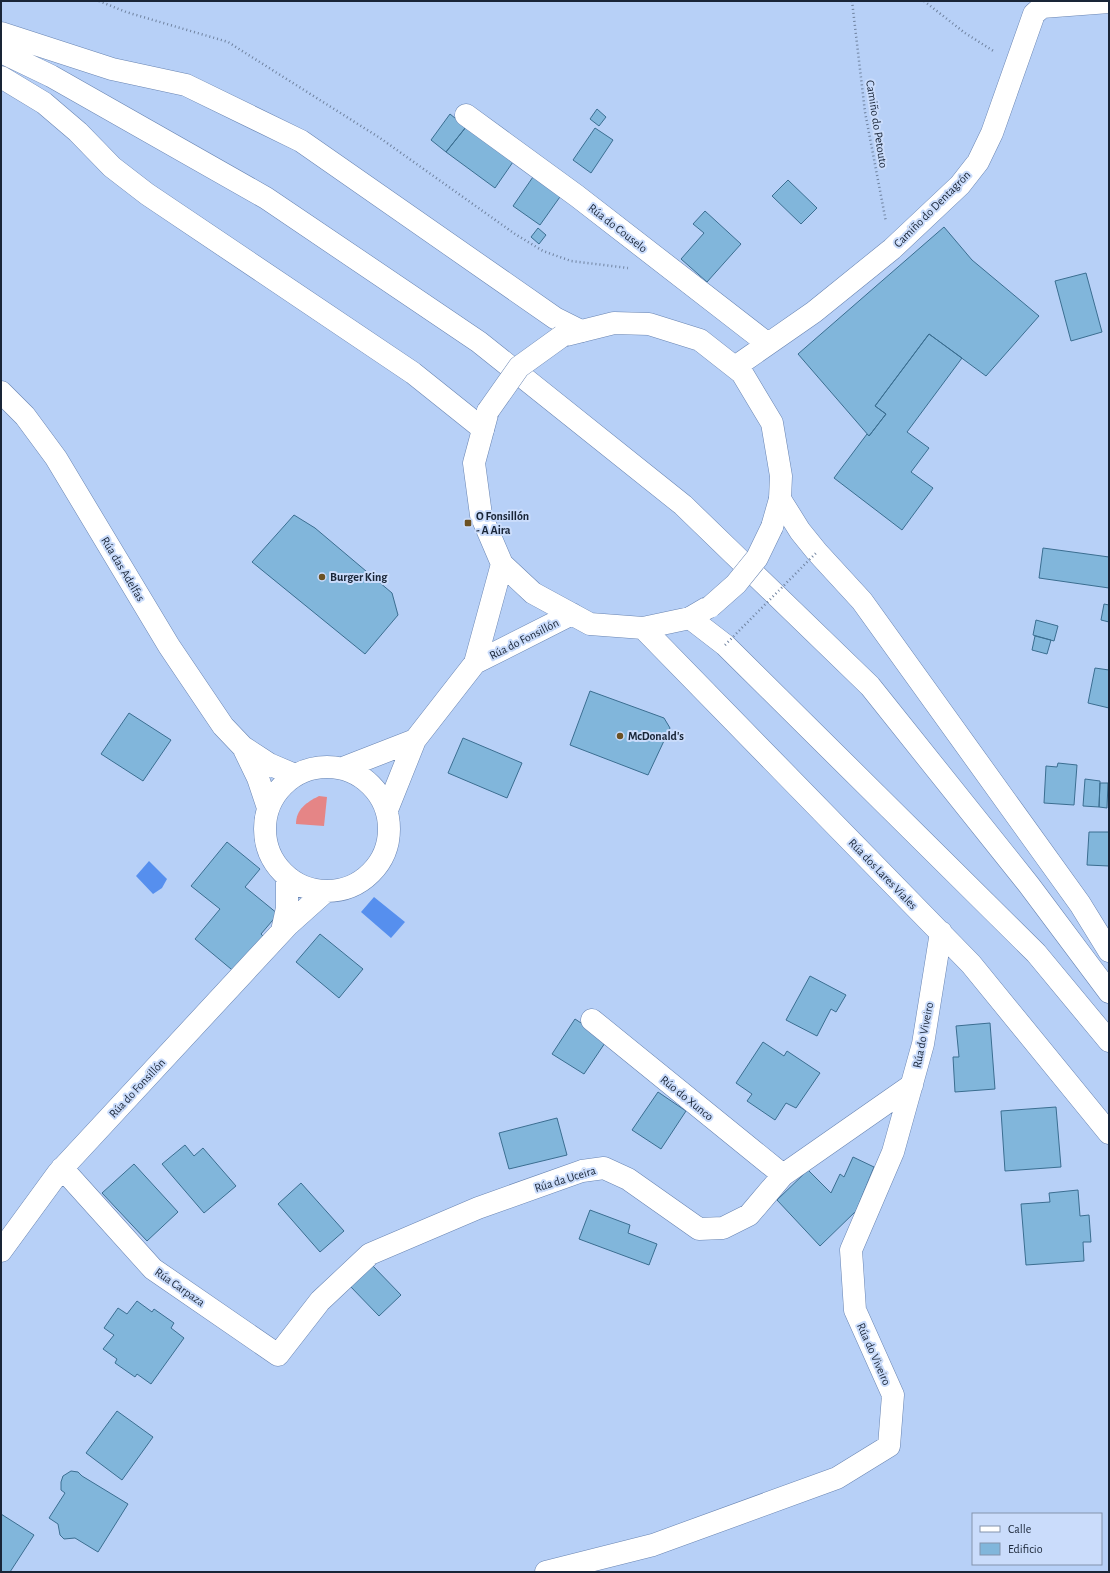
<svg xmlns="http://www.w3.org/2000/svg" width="1110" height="1573" font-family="'Alegreya Sans',sans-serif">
<rect width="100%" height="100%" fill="#b7d0f7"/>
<path fill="#e58586" d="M 319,796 L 327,797 L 324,826 L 296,824 C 296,809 307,802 319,796 Z"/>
<path fill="#568fee" d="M 149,861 L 167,879 L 162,888 L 153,894 L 136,876 Z
M 374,897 L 405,922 L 391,938 L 361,912 Z"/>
<path fill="#81b6db" stroke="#3b6e91" d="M 597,109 L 606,117 L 599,126 L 590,119 Z
M 450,114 L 466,127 L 446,152 L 431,140 Z
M 466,127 L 513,162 L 495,188 L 446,152 Z
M 595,128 L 613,140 L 591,173 L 573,160 Z
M 535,174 L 562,194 L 540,225 L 513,206 Z
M 788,180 L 817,208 L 801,224 L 772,196 Z
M 705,211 L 741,244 L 707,282 L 681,259 L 704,233 L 693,224 Z
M 944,227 L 972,260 L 1039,316 L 986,376 L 929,334 L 875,406 L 886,414 L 869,436 L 798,354 Z
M 538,228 L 546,235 L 539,244 L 531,237 Z
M 1086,273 L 1102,332 L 1071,341 L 1055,281 Z
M 929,334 L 962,358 L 907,432 L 929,448 L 911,472 L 933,488 L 902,530 L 834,478 L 867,434 L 869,436 L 886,414 L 875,406 Z
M 294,515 L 315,528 L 392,593 L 398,615 L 365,654 L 252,562 Z
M 1043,548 L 1109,557 L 1109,588 L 1039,578 Z
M 1104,604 L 1109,605 L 1109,622 L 1101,620 Z
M 1036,620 L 1058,626 L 1054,641 L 1033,635 Z
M 1035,636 L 1051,640 L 1047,654 L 1032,650 Z
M 1095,668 L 1109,670 L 1109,708 L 1088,703 Z
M 590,691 L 664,718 L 670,728 L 648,775 L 570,745 Z
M 129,713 L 171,740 L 143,781 L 101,754 Z
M 463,738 L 522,763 L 507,798 L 448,773 Z
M 1058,763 L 1077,765 L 1074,805 L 1044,803 L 1046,766 L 1057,767 Z
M 1085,779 L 1100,781 L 1099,807 L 1083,806 Z
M 1100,783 L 1108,783 L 1107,808 L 1099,807 Z
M 1089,832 L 1109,832 L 1109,866 L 1087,865 Z
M 227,842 L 260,869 L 245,887 L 278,914 L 261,934 L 266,939 L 237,974 L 195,939 L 220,909 L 191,886 Z
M 320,934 L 363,969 L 339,998 L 296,962 Z
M 810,976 L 846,995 L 836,1012 L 831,1009 L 817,1036 L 786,1020 Z
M 575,1019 L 607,1040 L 584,1074 L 552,1054 Z
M 990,1023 L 995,1089 L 955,1092 L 953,1057 L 959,1057 L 956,1026 Z
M 763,1042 L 784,1056 L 787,1051 L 820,1073 L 796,1108 L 786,1103 L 775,1120 L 747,1101 L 752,1094 L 736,1083 Z
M 658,1092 L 686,1111 L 661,1149 L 632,1130 Z
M 1056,1107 L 1061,1167 L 1005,1171 L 1001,1111 Z
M 557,1118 L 567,1155 L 509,1169 L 499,1133 Z
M 185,1145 L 194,1156 L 203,1148 L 236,1186 L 204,1213 L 162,1164 Z
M 853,1157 L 874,1167 L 856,1211 L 820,1246 L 777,1200 L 808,1170 L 831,1193 L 840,1174 L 844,1177 Z
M 134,1164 L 178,1212 L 147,1241 L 102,1193 Z
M 301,1183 L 344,1231 L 320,1252 L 278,1204 Z
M 1078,1190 L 1080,1216 L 1089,1215 L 1091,1242 L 1083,1242 L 1084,1261 L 1026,1265 L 1021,1204 L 1050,1202 L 1049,1193 Z
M 590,1210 L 630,1225 L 628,1233 L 657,1244 L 649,1265 L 579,1239 Z
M 372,1265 L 401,1295 L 379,1316 L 350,1286 Z
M 137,1301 L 152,1312 L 154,1309 L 174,1323 L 171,1328 L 184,1338 L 151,1384 L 137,1374 L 135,1377 L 115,1363 L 117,1359 L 103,1349 L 114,1335 L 104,1328 L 118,1308 L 127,1314 Z
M 117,1411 L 153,1437 L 122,1480 L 86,1453 Z
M 71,1471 L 78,1472 L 82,1476 L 128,1504 L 98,1552 L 75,1538 L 64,1539 L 60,1535 L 58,1524 L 49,1518 L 65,1493 L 61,1490 L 61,1482 L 63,1476 Z
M 1,1514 L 34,1535 L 10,1572 L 1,1572 Z"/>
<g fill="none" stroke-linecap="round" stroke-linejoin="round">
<g stroke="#6884b2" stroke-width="23">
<path id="minor" d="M 466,115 L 577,196 L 768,344
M 562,336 L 614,323 L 649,324 L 700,340 L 742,373 L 772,423 L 781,476 L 780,499 L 772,527
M 735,367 L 814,312 L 892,249 L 960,185 L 978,162 L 992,133 L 1034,14 L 1042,7 L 1109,2
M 1,392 L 25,416 L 56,458 L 169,646 L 223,726 L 243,747 L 269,764 L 295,775
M 488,411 L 474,463 L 481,515 L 502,564 L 533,593 L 590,624 L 643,628 L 690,618 L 707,608
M 643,628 L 971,964 L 1109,1133
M 475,663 L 502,564
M 243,747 L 258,778 L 268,808
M265 829a62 62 0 1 1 124 0a62 62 0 1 1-124 0Z
M 343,768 L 415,740
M 387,810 L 415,740 L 475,663 L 572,614
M 282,931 L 287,908 L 287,878
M 592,1020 L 783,1175
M 62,1168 L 153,1269 L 278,1355 L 320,1301 L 370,1254 L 478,1208 L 582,1171 L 604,1168 L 628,1179 L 699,1229 L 723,1228 L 749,1215 L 783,1175 L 912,1085
M 1,1251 L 58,1173 L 288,925 L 326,891
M 546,1572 L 653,1545 L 837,1478 L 889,1446 L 893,1395 L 855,1310 L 851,1250 L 893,1152 L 923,1044 L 941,932"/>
</g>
<g stroke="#6884b2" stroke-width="23">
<path id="trunk" d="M 1,33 L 112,69 L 186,85 L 301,141 L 555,318 L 581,331
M 1,52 L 51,76 L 266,198 L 479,342 L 683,505 L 870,686 L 1029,885 L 1109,992
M 1,77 L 44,103 L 78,132 L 112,167 L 147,194 L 413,373 L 483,429
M 780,499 L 800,531 L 817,552 L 862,601 L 1080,904 L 1109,951
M 690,618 L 725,645 L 1036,953 L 1109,1041"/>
</g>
<path stroke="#6f829f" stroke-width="2.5" stroke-dasharray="1 3" stroke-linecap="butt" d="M 99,1 L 126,12 L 228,42 L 380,138 L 515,234 L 543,251 L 571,261 L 628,268
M 852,1 L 865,112 L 886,222
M 924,1 L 965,33 L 995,52"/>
<use href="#minor" stroke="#fff" stroke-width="22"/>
<use href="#trunk" stroke="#fff" stroke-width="22"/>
<g stroke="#6884b2" stroke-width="23" stroke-linecap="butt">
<path id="minor-bridge" d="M 488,411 L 519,367 L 562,336
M 710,607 L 736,584 L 757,558 L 772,527"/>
</g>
<path stroke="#6f829f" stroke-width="2.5" stroke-dasharray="1 3" stroke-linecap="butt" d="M 725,645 L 817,552"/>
<use href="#minor-bridge" stroke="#fff" stroke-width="22"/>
</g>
<g fill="#6c5223" stroke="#cadcfb" stroke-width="1.5">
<rect x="464" y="519" width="8" height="8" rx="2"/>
<circle cx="322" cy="577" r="4"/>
<circle cx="620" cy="736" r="4"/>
</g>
<g text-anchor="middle" stroke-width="4" stroke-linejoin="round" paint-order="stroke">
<g font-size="12" fill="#192537" stroke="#cadcfb">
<text transform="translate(877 124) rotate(81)" y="4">Camiño do Petouto</text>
<text transform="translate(932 209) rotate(-45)" y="4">Camiño do Dentagrón</text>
<text transform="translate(618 228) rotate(38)" y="4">Rúa do Couselo</text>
<text transform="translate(123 569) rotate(59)" y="4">Rúa das Adelfas</text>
<text transform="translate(524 639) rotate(-27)" y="4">Rúa do Fonsillón</text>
<text transform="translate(883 874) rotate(46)" y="4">Rúa dos Lares Viales</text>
<text transform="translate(923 1035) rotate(-79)" y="4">Rúa do Viveiro</text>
<text transform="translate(137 1088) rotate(-47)" y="4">Rúa do Fonsillón</text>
<text transform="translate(687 1098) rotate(39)" y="4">Rúo do Xunco</text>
<text transform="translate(565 1179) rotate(-17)" y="4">Rúa da Uceira</text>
<text transform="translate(180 1287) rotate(35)" y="4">Rúa Carpaza</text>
<text transform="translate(874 1354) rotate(66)" y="4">Rúa do Viveiro</text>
</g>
<g font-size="12" font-weight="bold" fill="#192537" stroke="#cadcfb" text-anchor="start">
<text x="476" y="520">O Fonsillón<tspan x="476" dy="14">- A Aira</tspan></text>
<text x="330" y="581">Burger King</text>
<text x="628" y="740">McDonald's</text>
</g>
</g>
<rect width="1110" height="1573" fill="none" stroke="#192537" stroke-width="4"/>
<rect x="972" y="1513" width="130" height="52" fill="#cadcfb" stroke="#8393ad"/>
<rect x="980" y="1526" width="20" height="6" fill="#ffffff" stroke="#8393ad"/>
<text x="1008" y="1533" font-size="12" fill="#192537">Calle</text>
<rect x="980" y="1543" width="20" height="12" fill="#81b6db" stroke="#8393ad"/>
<text x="1008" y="1553" font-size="12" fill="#192537">Edificio</text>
</svg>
